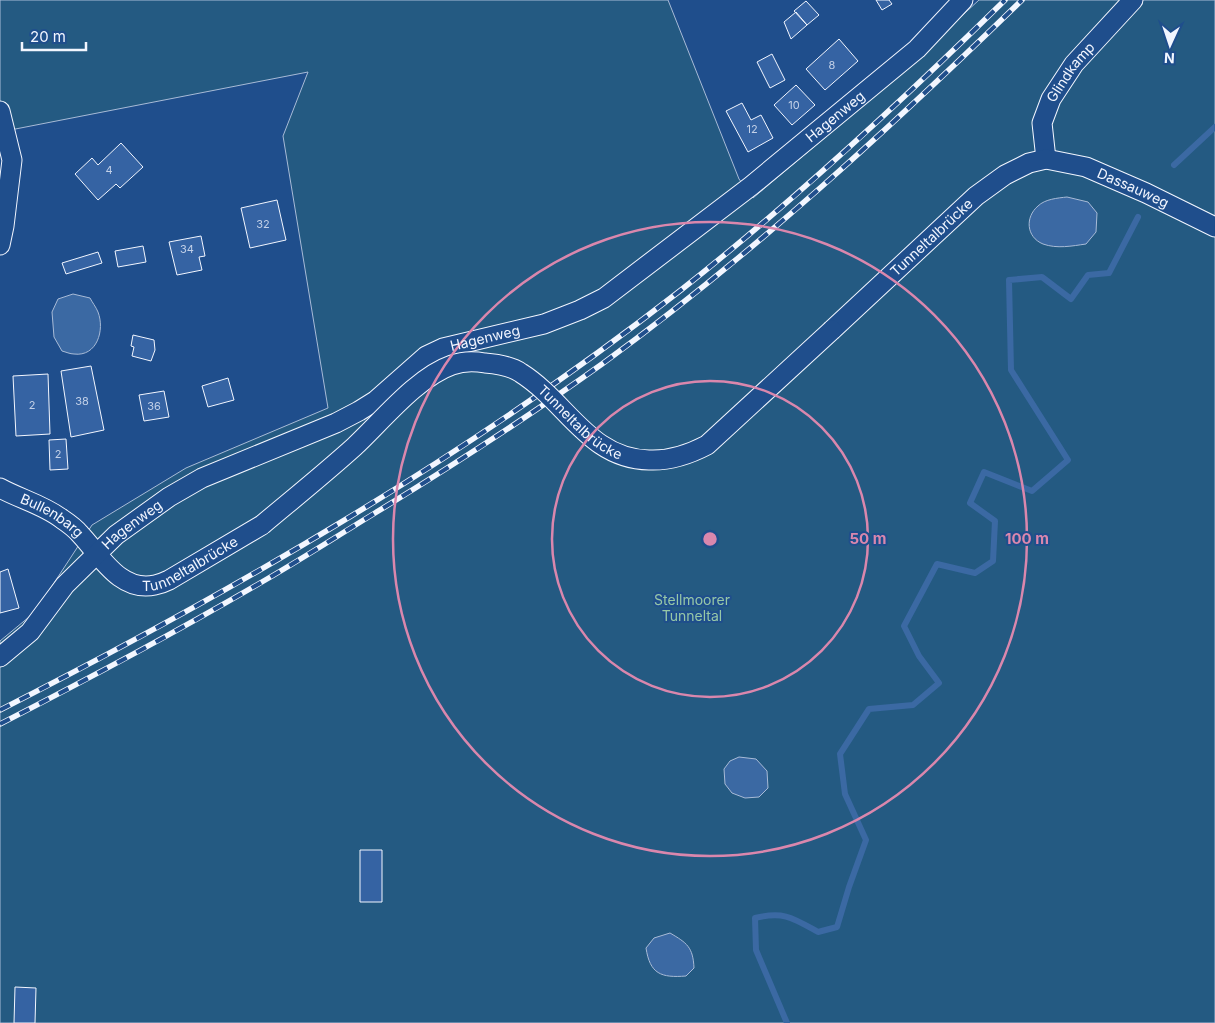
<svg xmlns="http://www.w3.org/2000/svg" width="1215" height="1023" font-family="Inter,sans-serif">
<rect width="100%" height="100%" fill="#1f4e8c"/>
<path fill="#245a82" stroke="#a8bbd7" d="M 0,0 L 668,0 L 739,179 L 753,198 L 880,91 L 979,0 L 1215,0 L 1215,1023 L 0,1023 L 0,641 L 35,612 L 92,525 L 186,468 L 328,408 L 283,136 L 308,72 L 0,132 Z"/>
<path fill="#3b69a3" stroke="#a8bbd7" d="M 1067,197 L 1088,202 L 1097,213 L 1096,232 L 1086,244 C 1072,246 1057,249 1043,244 C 1026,237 1025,217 1038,206 C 1045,199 1058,198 1067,197 Z
M 73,294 L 90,298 C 92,302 96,307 98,312 C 105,330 97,357 74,354 C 70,354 66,352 62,351 L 54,337 L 52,312 L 58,299 Z
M 739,757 L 756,759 L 767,771 L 768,788 L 759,797 L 745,798 L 732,793 L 725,784 L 724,769 L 730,761 Z
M 670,933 C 687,943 693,947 694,968 L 686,976 C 661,978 650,974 646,948 L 654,938 Z"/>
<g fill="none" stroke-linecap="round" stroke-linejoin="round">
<path stroke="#3b69a3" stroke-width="6" d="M 1174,165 L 1215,127
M 787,1023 L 756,950 L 755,918 C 784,911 793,918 818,932 L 837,927 L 849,887 L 866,840 L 845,794 L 840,754 L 869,709 L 913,705 L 939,683 L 919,656 L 904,626 L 937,564 L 975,573 L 993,561 L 995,521 L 970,503 L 984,472 L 1032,491 L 1068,460 L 1011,370 L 1009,280 L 1042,277 L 1071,299 L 1088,275 L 1109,273 L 1138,217"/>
</g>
<path fill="#3563a3" stroke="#f2f6ff" d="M 876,0 L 889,0 L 892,4 L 882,10 Z
M 806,1 L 819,15 L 807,25 L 794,11 Z
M 796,12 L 807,25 L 791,39 L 784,22 Z
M 839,39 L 858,61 L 825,90 L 806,69 Z
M 772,54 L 785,80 L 770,88 L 757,62 Z
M 796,85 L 815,105 L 792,125 L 774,105 Z
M 742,103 L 751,120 L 761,115 L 773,138 L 748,152 L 726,111 Z
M 121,143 L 143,167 L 120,188 L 116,184 L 98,200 L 75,174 L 92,158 L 98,165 Z
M 277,200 L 286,240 L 250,248 L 241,208 Z
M 201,236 L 205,256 L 199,257 L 202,270 L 177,275 L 169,242 Z
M 143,246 L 146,262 L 118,267 L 115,251 Z
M 98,252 L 102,263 L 66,274 L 62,263 Z
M 133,335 L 154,340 L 155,350 L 151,361 L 132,356 L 134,347 L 131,346 Z
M 91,366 L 104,430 L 71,437 L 61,371 Z
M 48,374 L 50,434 L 16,436 L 13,376 Z
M 228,378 L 234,400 L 208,407 L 202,386 Z
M 164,391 L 169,417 L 144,421 L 139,395 Z
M 66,439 L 68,469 L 50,470 L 49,440 Z
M 8,569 L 19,608 L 0,613 L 0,572 Z
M 360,850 L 382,850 L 382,902 L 360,902 Z
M 15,987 L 36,988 L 35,1023 L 14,1023 Z"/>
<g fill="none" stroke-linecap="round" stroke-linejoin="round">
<g stroke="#f2f6ff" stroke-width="21">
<g id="street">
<path d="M 0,111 L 12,160 L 4,226 L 0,245"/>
<path id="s1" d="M 1046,159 L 1042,123 L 1051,99 L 1074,64 L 1133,0"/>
<path id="s2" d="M 832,330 L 976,196 L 1005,175 L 1029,163 L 1046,159 L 1086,167 L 1146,193 L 1215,227"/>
<path id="s3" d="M 0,488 C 20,499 44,505 62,519 C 68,523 75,528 80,534 C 100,555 120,593 155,585 C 160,584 165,582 169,580 L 262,525"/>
<path id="s4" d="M 0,657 L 30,632 L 65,585 L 116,535 L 169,497 L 202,478 L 336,423 L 359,411 L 375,401 L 426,356 L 443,348 L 544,324 L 580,310 L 604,298 L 751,186 L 917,49 L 963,0"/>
</g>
</g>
<use href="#street" stroke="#1f4e8c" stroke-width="19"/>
<g stroke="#f2f6ff" stroke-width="5.5">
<path id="rail" d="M 0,710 C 238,589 471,454 681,290 C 795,200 902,101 1005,0
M 0,724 C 90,678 180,630 267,579 C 303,558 339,535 375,513 C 452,466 528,417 602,364 C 752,255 889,129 1022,0"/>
</g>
<use href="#rail" stroke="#1f4e8c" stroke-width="4" stroke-dasharray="11" stroke-linecap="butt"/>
<g stroke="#f2f6ff" stroke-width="21" stroke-linecap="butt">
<g id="street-bridge">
<path id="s5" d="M 262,525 C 293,499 324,474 354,447 C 381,422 417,377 452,365 C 463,361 474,361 485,363 C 498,364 511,366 521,373 C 567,402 589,459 649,460 C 670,461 688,455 707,445 L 832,330"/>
</g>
</g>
<use href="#street-bridge" stroke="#1f4e8c" stroke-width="19"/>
</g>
<g fill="none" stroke="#da87ad" stroke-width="2.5">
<circle cx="710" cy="539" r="158"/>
<circle cx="710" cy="539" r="317"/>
</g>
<g text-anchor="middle" stroke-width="4" stroke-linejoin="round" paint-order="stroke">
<g font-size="11" fill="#c3d1e8">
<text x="832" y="69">8</text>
<text x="794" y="109">10</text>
<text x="752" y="133">12</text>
<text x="109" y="174">4</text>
<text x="263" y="228">32</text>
<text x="187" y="253">34</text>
<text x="82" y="405">38</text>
<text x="32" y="409">2</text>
<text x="154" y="410">36</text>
<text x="58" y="458">2</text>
</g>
<g font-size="14" fill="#f2f6ff" stroke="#1f4e8c">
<text dy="5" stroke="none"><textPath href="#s1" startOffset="95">Glindkamp</textPath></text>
<text dy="5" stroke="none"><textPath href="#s4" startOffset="1012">Hagenweg</textPath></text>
<text dy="5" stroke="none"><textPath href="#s2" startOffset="369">Dassauweg</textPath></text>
<text dy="5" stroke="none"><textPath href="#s2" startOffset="136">Tunneltalbrücke</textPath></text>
<text dy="5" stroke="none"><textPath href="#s4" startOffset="592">Hagenweg</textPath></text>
<text dy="5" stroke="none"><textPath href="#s5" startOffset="398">Tunneltalbrücke</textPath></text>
<text dy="5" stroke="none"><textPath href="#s3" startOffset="59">Bullenbarg</textPath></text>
<text dy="5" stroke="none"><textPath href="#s4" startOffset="188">Hagenweg</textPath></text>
<text dy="5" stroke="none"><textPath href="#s3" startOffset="229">Tunneltalbrücke</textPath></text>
</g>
<g font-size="14" fill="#97c8a6" stroke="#1f4e8c">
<text x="692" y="605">Stellmoorer<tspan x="692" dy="16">Tunneltal</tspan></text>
</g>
</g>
<circle cx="710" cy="539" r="8" fill="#da87ad" stroke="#1f4e8c" stroke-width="2.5"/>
<g font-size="15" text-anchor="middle" font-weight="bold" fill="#da87ad" stroke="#1f4e8c" stroke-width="4" stroke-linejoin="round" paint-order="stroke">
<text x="868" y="544">50 m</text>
<text x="1027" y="544">100 m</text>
</g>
<g transform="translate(1170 45) rotate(183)" stroke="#1f4e8c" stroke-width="4" paint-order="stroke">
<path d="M0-4L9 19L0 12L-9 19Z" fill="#f2f6ff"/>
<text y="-8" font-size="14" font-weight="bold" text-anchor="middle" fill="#f2f6ff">N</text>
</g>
<path d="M22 42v8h64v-8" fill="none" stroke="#f2f6ff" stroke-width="2.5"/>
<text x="30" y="42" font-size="15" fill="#f2f6ff" stroke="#1f4e8c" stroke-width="4" paint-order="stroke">20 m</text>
</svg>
